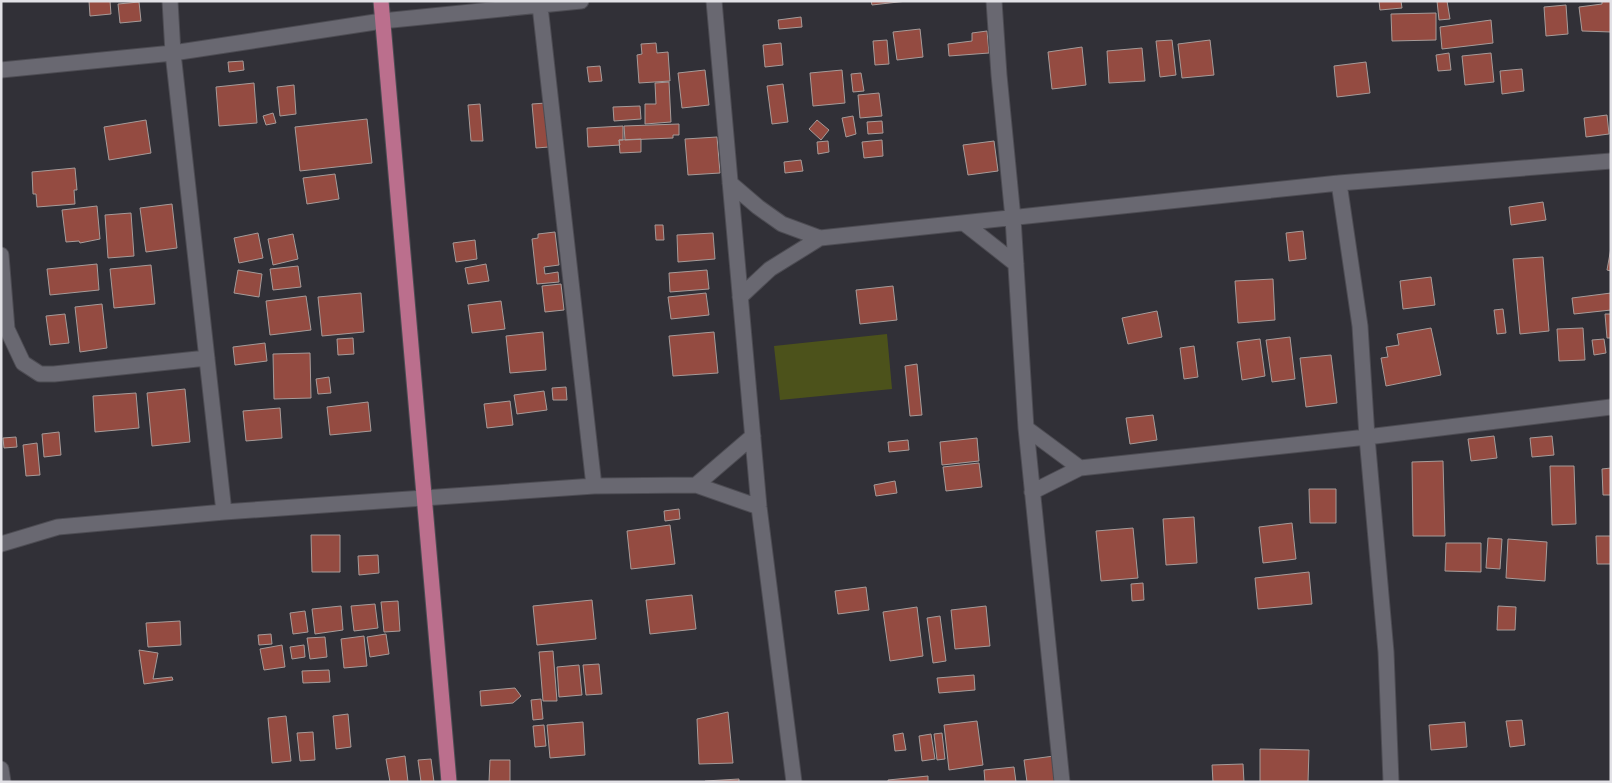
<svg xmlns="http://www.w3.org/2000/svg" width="1612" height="783" font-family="'Public Sans',sans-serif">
<rect width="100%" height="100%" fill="#313037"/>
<path fill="#4c521b" d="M 887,334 L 892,389 L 780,400 L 774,346 Z"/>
<path fill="#944b41" stroke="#a69b99" d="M 89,1 L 110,1 L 111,14 L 90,16 Z
M 871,1 L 907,1 L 872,5 Z
M 1379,1 L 1401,1 L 1402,8 L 1380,10 Z
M 1437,1 L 1447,1 L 1450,19 L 1439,20 Z
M 1602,1 L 1611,1 L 1611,32 L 1582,31 L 1579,7 L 1602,4 Z
M 139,2 L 141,21 L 120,23 L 118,4 Z
M 1566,5 L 1568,34 L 1546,36 L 1544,7 Z
M 1436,13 L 1436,40 L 1392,41 L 1391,14 Z
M 801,17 L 802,27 L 779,29 L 778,20 Z
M 1491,20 L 1493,43 L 1442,49 L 1440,27 Z
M 920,29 L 923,57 L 897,60 L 893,32 Z
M 987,31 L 989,53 L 949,56 L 948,44 L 972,41 L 972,33 Z
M 887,40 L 889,64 L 875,65 L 873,41 Z
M 1172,40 L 1176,75 L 1160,77 L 1156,41 Z
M 1210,40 L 1214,75 L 1182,78 L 1178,44 Z
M 656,43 L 657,53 L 668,52 L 670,81 L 639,83 L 637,55 L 642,54 L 641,44 Z
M 781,43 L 783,65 L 765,67 L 763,45 Z
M 1082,47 L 1086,85 L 1052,89 L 1048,52 Z
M 1142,48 L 1145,81 L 1109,83 L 1107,51 Z
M 1449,53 L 1451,70 L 1438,71 L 1436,55 Z
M 1491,53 L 1494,82 L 1465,85 L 1462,56 Z
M 243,61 L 244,70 L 229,72 L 228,62 Z
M 1366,62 L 1370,93 L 1337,97 L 1334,66 Z
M 600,66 L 602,81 L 589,82 L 587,67 Z
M 1522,69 L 1524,91 L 1502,94 L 1500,71 Z
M 705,70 L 709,105 L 682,108 L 678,73 Z
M 842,70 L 845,103 L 813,106 L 810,73 Z
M 861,73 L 864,91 L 853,92 L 851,74 Z
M 669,82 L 671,122 L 645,124 L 645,104 L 656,104 L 655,83 Z
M 254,83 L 257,123 L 219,126 L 216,87 Z
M 783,84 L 788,122 L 772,124 L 767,86 Z
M 294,85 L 296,114 L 280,116 L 277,87 Z
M 879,93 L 882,116 L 860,118 L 858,95 Z
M 546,103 L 549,147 L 536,148 L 532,104 Z
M 480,104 L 483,141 L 471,141 L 468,105 Z
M 640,106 L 641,119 L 614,121 L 613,107 Z
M 273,113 L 276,123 L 266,125 L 263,116 Z
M 1607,115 L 1609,134 L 1586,137 L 1584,118 Z
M 853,116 L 856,134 L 846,137 L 842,118 Z
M 367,119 L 372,163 L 300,171 L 295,127 Z
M 146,120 L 151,153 L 109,160 L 104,127 Z
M 817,120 L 829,130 L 821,140 L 809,129 Z
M 882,121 L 883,133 L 868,134 L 867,122 Z
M 679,124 L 679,135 L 673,135 L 673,138 L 625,140 L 624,126 Z
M 623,126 L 623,140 L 619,140 L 620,145 L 588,147 L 587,128 Z
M 717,137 L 720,173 L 688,175 L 685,139 Z
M 641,139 L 641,152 L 620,153 L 619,140 Z
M 882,140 L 883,156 L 864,158 L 862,142 Z
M 828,141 L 829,152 L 818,154 L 817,142 Z
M 994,141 L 998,171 L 968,175 L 963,145 Z
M 801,160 L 803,171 L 785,173 L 784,162 Z
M 75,168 L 77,190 L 74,190 L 75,204 L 37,207 L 36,194 L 33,194 L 32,172 Z
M 335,174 L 339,199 L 307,204 L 303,178 Z
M 1543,202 L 1546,220 L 1511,225 L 1509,207 Z
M 172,204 L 177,248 L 146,252 L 140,208 Z
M 97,206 L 100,239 L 80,243 L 79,241 L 66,242 L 62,210 Z
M 131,213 L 134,256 L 108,258 L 105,215 Z
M 655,225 L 663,225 L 664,240 L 656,240 Z
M 1303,231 L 1306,259 L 1289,261 L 1286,233 Z
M 555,232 L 559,265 L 544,267 L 545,274 L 558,272 L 559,282 L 537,284 L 532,239 L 538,238 L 538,234 Z
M 258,233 L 263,258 L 239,263 L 234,238 Z
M 713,233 L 715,259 L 678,262 L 677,235 Z
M 293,234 L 298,259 L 273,265 L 268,239 Z
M 475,240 L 477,259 L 456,262 L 453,243 Z
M 1611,248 L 1611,271 L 1607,270 Z
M 1543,257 L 1549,331 L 1520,334 L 1513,259 Z
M 97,264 L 99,290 L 50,295 L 47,269 Z
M 486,264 L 489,281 L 468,284 L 465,268 Z
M 151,265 L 155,304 L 114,308 L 110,269 Z
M 298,266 L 301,287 L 273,290 L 270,269 Z
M 238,270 L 262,274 L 259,297 L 234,293 Z
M 707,270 L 709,289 L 670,292 L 669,273 Z
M 1431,277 L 1435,305 L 1403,309 L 1400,281 Z
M 1273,279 L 1275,320 L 1238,323 L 1235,281 Z
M 561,284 L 564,310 L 545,312 L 542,286 Z
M 893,286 L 897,320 L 860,324 L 856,290 Z
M 361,293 L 364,332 L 322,336 L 318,297 Z
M 706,293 L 709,315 L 671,319 L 668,297 Z
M 1611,293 L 1611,310 L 1574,314 L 1572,298 Z
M 306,296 L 311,330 L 270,335 L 266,301 Z
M 501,301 L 505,329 L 472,333 L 468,305 Z
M 102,304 L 107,348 L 80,352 L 75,307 Z
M 1503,309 L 1506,333 L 1497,334 L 1494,310 Z
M 1157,311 L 1162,337 L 1128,344 L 1122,318 Z
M 65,314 L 69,343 L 50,345 L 46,316 Z
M 1605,314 L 1611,314 L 1611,338 L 1607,338 Z
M 1431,328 L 1441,375 L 1386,386 L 1381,358 L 1388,357 L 1386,347 L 1399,345 L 1397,334 Z
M 1583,328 L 1585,360 L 1559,361 L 1557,329 Z
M 543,332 L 546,370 L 510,373 L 506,336 Z
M 714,332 L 718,373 L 673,376 L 669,336 Z
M 1290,337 L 1295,379 L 1272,382 L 1266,340 Z
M 353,338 L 354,354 L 338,355 L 337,339 Z
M 1260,339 L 1265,376 L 1242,380 L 1237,342 Z
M 1604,339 L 1606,353 L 1594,355 L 1592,340 Z
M 265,343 L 267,361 L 235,365 L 233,347 Z
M 1194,346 L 1198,377 L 1184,379 L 1180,348 Z
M 310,353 L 311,398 L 274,399 L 273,354 Z
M 1331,355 L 1337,403 L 1306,407 L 1300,358 Z
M 917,364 L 922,415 L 910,416 L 905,366 Z
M 329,377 L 331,393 L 318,394 L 316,379 Z
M 566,387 L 567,400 L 553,400 L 552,388 Z
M 185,389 L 190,442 L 152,446 L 147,393 Z
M 544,391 L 547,410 L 517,414 L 514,395 Z
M 136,393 L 139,428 L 95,432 L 93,396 Z
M 510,401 L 513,425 L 487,428 L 484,404 Z
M 368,402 L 371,431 L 330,435 L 327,407 Z
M 280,408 L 282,438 L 246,441 L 243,411 Z
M 1153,415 L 1157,440 L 1130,444 L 1126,418 Z
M 59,432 L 61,455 L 44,457 L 42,434 Z
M 1494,436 L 1497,458 L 1471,461 L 1468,439 Z
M 1552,436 L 1554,455 L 1532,457 L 1530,438 Z
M 16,437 L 17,447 L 4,448 L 3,438 Z
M 977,438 L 979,461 L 942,465 L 940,442 Z
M 908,440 L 909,450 L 889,452 L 888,442 Z
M 37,443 L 40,475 L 26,476 L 23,445 Z
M 1443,461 L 1445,536 L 1413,536 L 1412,462 Z
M 979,463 L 982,487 L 946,491 L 943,467 Z
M 1550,466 L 1574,466 L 1576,524 L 1552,525 Z
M 1611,468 L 1611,495 L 1603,495 L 1602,469 Z
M 895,481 L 897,493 L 876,496 L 874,485 Z
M 1309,489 L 1336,489 L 1336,523 L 1310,523 Z
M 679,509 L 680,519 L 665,521 L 664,511 Z
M 1194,517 L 1197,563 L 1166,565 L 1163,519 Z
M 1292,523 L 1296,559 L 1263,563 L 1259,527 Z
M 670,525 L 675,564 L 631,569 L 627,531 Z
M 1133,528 L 1138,578 L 1101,581 L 1096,531 Z
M 311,535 L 340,535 L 340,572 L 312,572 Z
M 1596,536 L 1611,536 L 1611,564 L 1597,564 Z
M 1488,538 L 1502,539 L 1500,569 L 1486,568 Z
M 1508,539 L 1547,542 L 1545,581 L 1506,578 Z
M 1446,543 L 1481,543 L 1481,572 L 1445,571 Z
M 378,555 L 379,573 L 359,575 L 358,556 Z
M 1309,572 L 1312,604 L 1258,609 L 1255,578 Z
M 1143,583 L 1144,600 L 1132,601 L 1131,584 Z
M 866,587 L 869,610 L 838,614 L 835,591 Z
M 692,595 L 696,629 L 650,634 L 646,600 Z
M 592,600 L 596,639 L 537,645 L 533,606 Z
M 398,601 L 400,631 L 384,632 L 381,602 Z
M 375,604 L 378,628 L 354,631 L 351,606 Z
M 341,606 L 343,630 L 315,634 L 312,609 Z
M 986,606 L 990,646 L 955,649 L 951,610 Z
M 1498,606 L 1516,607 L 1515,630 L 1497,630 Z
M 917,607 L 923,656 L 890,661 L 883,612 Z
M 305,611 L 308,632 L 293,634 L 290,613 Z
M 940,616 L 946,661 L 933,663 L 927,618 Z
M 180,621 L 181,645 L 148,647 L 146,623 Z
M 271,634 L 272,644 L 259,645 L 258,635 Z
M 386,634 L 389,654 L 370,657 L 367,637 Z
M 364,636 L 367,666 L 344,668 L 341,639 Z
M 325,637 L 327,657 L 310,659 L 307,638 Z
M 282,645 L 285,667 L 264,670 L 260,649 Z
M 304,645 L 305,657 L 292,659 L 290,647 Z
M 139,650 L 158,653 L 153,679 L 172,677 L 173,680 L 144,684 Z
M 553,651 L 557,701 L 543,701 L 539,652 Z
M 599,664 L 602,694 L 586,695 L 583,665 Z
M 579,665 L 582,695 L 559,697 L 557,667 Z
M 329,670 L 330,682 L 303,683 L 302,671 Z
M 974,675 L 975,690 L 939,693 L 937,678 Z
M 515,688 L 521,696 L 513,703 L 481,706 L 480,691 Z
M 541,699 L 543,719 L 533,720 L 531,700 Z
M 728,712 L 733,763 L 699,764 L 697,719 Z
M 348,714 L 351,747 L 336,749 L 333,716 Z
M 286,716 L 291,761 L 272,763 L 268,718 Z
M 1522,720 L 1525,745 L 1510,747 L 1506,721 Z
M 977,721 L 983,765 L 949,770 L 944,725 Z
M 583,722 L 585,755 L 550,758 L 547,725 Z
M 1465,722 L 1467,747 L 1431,750 L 1429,725 Z
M 544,725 L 546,746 L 535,747 L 533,726 Z
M 313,732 L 315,760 L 300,761 L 297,733 Z
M 903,733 L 906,750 L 895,751 L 893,735 Z
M 942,733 L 945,759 L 937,760 L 934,734 Z
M 931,734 L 935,759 L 922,761 L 919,736 Z
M 1260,749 L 1309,750 L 1308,782 L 1260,782 Z
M 405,756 L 408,782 L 390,782 L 386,759 Z
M 1054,756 L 1056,782 L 1027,782 L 1024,760 Z
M 431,759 L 434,782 L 421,782 L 418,760 Z
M 490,760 L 510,760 L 510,782 L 489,782 Z
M 1243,764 L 1244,782 L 1213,782 L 1212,765 Z
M 1014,767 L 1016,782 L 985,782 L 984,770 Z
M 928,776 L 928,782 L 888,782 L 888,780 Z
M 739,779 L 739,782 L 705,782 L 705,781 Z"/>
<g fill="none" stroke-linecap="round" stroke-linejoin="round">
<g stroke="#4d4c53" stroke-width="17">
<path id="minor" d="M 170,1 L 173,53 L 224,512
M 714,1 L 759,507 L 794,782
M 994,1 L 999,75 L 1013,218 L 1026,428 L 1062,782
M 540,6 L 594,486
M 1,70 L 173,53 L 382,21 L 581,1
M 730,183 L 758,207 L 782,224 L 820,238 L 1339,183 L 1611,161
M 1339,183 L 1360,326 L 1367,437 L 1386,652 L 1391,782
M 964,223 L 1016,264
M 1,255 L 7,329 L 23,363 L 40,374 L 54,374 L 207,358
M 740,297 L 770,269 L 820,238
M 1026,428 L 1080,468
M 696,485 L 753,436
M 1032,492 L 1080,468 L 1367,437 L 1611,407
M 1,544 L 58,527 L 224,512 L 594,486 L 696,485 L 759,507
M 1,769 L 3,782"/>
</g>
<g stroke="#4d4c53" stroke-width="17">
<path id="major" d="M 381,1 L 449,782"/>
</g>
<use href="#minor" stroke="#696871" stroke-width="15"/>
<use href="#major" stroke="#bb6f8d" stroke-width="15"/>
</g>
<rect width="1612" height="783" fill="none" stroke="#e2e1e6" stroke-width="5"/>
</svg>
